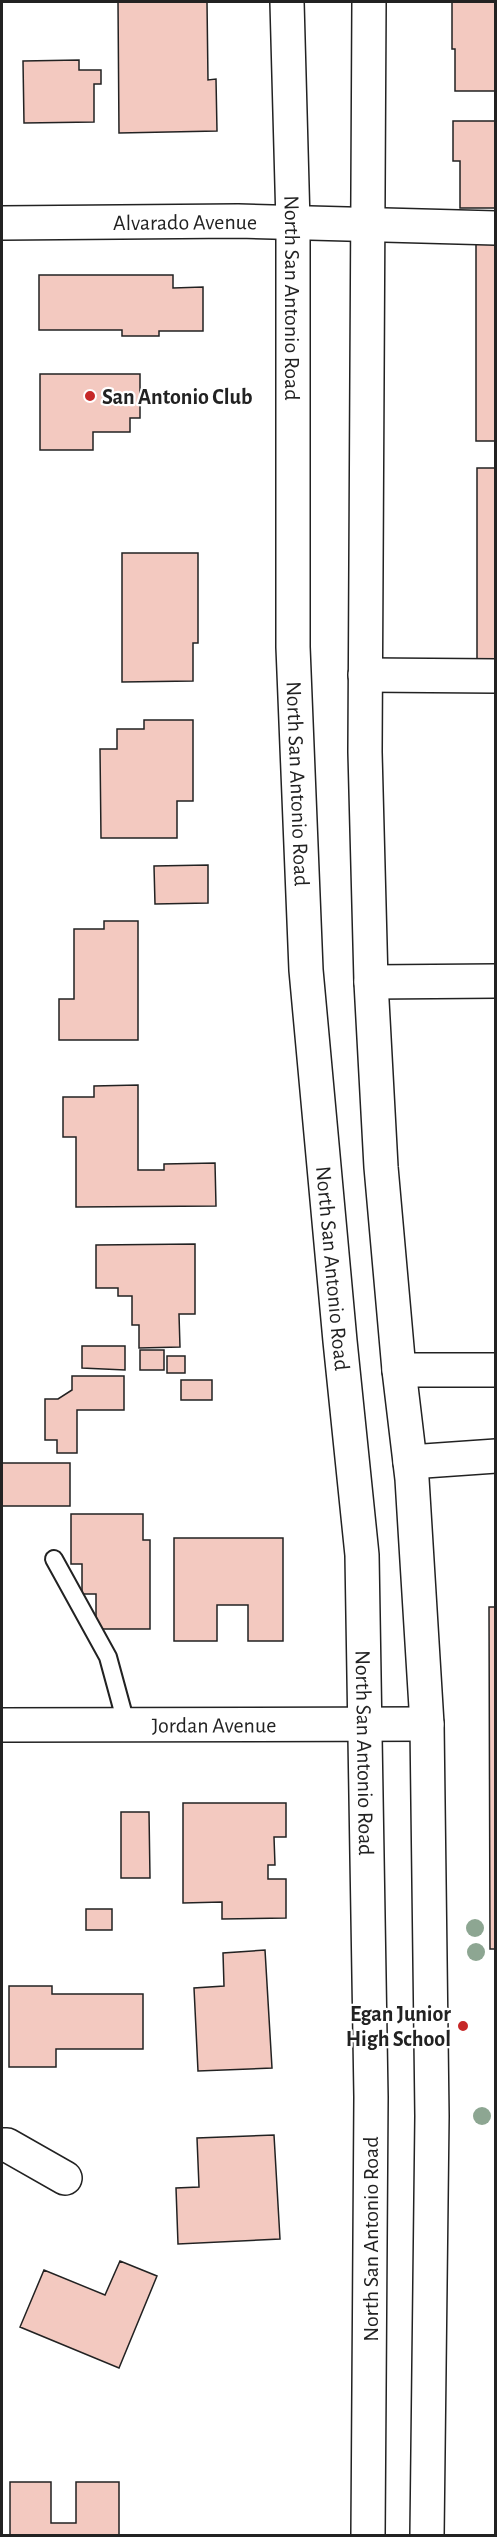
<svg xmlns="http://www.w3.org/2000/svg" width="497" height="2537" font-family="'Alegreya Sans',sans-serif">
<rect width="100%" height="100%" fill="#fff"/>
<path fill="#f3c9c0" stroke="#222" stroke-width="1.5" d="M 118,2 L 207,2 L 208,80 L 216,79 L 217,131 L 119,133 Z
M 452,2 L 496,2 L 496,91 L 455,91 L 455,49 L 452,49 Z
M 79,60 L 79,70 L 101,70 L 101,84 L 94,84 L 94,122 L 24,123 L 23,61 Z
M 453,121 L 496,121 L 496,208 L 460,208 L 460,161 L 453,161 Z
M 476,242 L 496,242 L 496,441 L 476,441 Z
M 39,275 L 173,275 L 173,288 L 203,287 L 203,331 L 159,331 L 159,336 L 122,336 L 122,330 L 39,330 Z
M 40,374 L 140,374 L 140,418 L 130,418 L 130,432 L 93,432 L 93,450 L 40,450 Z
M 477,468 L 496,468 L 496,664 L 477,664 Z
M 122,553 L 198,553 L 198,643 L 193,643 L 193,681 L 122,682 Z
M 144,720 L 193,720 L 193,801 L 177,801 L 177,838 L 101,838 L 100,749 L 117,749 L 117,729 L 144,729 Z
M 208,865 L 208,903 L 155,904 L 154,866 Z
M 104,921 L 138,921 L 138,1040 L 59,1040 L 59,999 L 74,999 L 74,929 L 104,929 Z
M 138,1085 L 138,1170 L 164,1170 L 164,1164 L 215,1163 L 216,1206 L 76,1207 L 76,1137 L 63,1137 L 63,1097 L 94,1097 L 94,1086 Z
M 195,1244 L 195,1314 L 179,1314 L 180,1347 L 139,1348 L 139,1325 L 132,1325 L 132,1296 L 118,1296 L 118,1288 L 96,1288 L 96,1245 Z
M 82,1346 L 125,1346 L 125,1370 L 82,1368 Z
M 140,1350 L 164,1350 L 164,1370 L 140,1370 Z
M 167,1356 L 185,1356 L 185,1373 L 167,1373 Z
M 72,1376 L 124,1376 L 124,1410 L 77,1410 L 77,1453 L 57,1453 L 57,1440 L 45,1440 L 45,1399 L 58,1399 L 72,1390 Z
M 181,1380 L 212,1380 L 212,1400 L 181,1400 Z
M 2,1463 L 70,1463 L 70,1506 L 2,1506 Z
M 71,1514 L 143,1514 L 143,1540 L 150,1540 L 150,1629 L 96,1629 L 96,1594 L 82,1594 L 82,1564 L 71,1564 Z
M 174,1538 L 283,1538 L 283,1641 L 248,1641 L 248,1605 L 217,1605 L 217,1641 L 174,1641 Z
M 489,1607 L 496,1607 L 496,1949 L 490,1949 Z
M 183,1803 L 286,1803 L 286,1837 L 274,1837 L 275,1865 L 268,1865 L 268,1879 L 286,1879 L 286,1918 L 222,1919 L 222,1902 L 183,1903 Z
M 121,1812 L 149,1812 L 150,1878 L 121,1878 Z
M 86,1909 L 112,1909 L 112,1930 L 86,1930 Z
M 265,1950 L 272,2068 L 198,2071 L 194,1988 L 224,1986 L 223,1953 Z
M 9,1986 L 52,1986 L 52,1994 L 143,1994 L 143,2049 L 56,2049 L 56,2067 L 9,2067 Z
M 274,2135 L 280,2239 L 178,2244 L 176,2188 L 199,2187 L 197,2138 Z
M 120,2261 L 157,2276 L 119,2368 L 20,2327 L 44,2270 L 105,2295 Z
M 10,2482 L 51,2482 L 51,2523 L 76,2523 L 76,2482 L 119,2482 L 119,2536 L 10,2536 Z"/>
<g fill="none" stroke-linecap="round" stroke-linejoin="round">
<g stroke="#222" stroke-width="20">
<path id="lane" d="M 54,1559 L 108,1657 L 126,1723"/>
</g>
<g stroke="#222" stroke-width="36">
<g id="street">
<path id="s1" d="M 2,223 L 238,221 L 496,228"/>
<path d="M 365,675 L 496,676"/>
<path d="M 371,982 L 496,981"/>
<path d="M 399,1370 L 496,1370"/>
<path d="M 410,1462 L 496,1456"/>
<path id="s2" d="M 2,1725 L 427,1724"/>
<path d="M 2,2145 L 7,2145 L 65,2178"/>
</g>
</g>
<g stroke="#222" stroke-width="36">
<g id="primary">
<path id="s3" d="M 287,2 L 293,223 L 293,647 L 306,970 L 340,1341 L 362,1555 L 371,2097 L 368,2536"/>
<path d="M 369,2 L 365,752 L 371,982 L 381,1167 L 399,1370 L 412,1479 L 427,1724 L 432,2116 L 427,2536"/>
</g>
</g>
<use href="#lane" stroke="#fff" stroke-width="16"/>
<use href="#street" stroke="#fff" stroke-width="33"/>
<use href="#primary" stroke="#fff" stroke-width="33"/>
</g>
<g fill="#8da692">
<circle cx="475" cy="1928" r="9"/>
<circle cx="476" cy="1952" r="9"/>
<circle cx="482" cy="2116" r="9"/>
</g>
<g fill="#c62828" stroke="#fff" stroke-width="2">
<circle cx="90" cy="396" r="6"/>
<circle cx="463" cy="2026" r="6"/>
</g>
<g text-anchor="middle" stroke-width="4.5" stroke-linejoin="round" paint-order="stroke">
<g font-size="22" fill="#222" stroke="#fff">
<text dy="8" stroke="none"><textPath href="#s1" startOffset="183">Alvarado Avenue</textPath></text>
<text dy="8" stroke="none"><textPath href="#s3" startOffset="296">North San Antonio Road</textPath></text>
<text dy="8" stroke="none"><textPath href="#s3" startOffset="782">North San Antonio Road</textPath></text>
<text dy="8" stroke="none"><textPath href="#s3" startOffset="1268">North San Antonio Road</textPath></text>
<text dy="8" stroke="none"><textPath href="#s2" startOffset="212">Jordan Avenue</textPath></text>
<text dy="8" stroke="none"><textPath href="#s3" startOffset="1754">North San Antonio Road</textPath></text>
<text transform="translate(370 2239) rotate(-90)" y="8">North San Antonio Road</text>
</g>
<g font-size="22" font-weight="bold" fill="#222" stroke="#fff" text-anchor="start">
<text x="102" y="404">San Antonio Club</text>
<text x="451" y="2021" text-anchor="end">Egan Junior<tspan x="451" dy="25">High School</tspan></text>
</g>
</g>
<rect width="497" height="2537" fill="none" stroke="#222222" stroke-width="6"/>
</svg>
